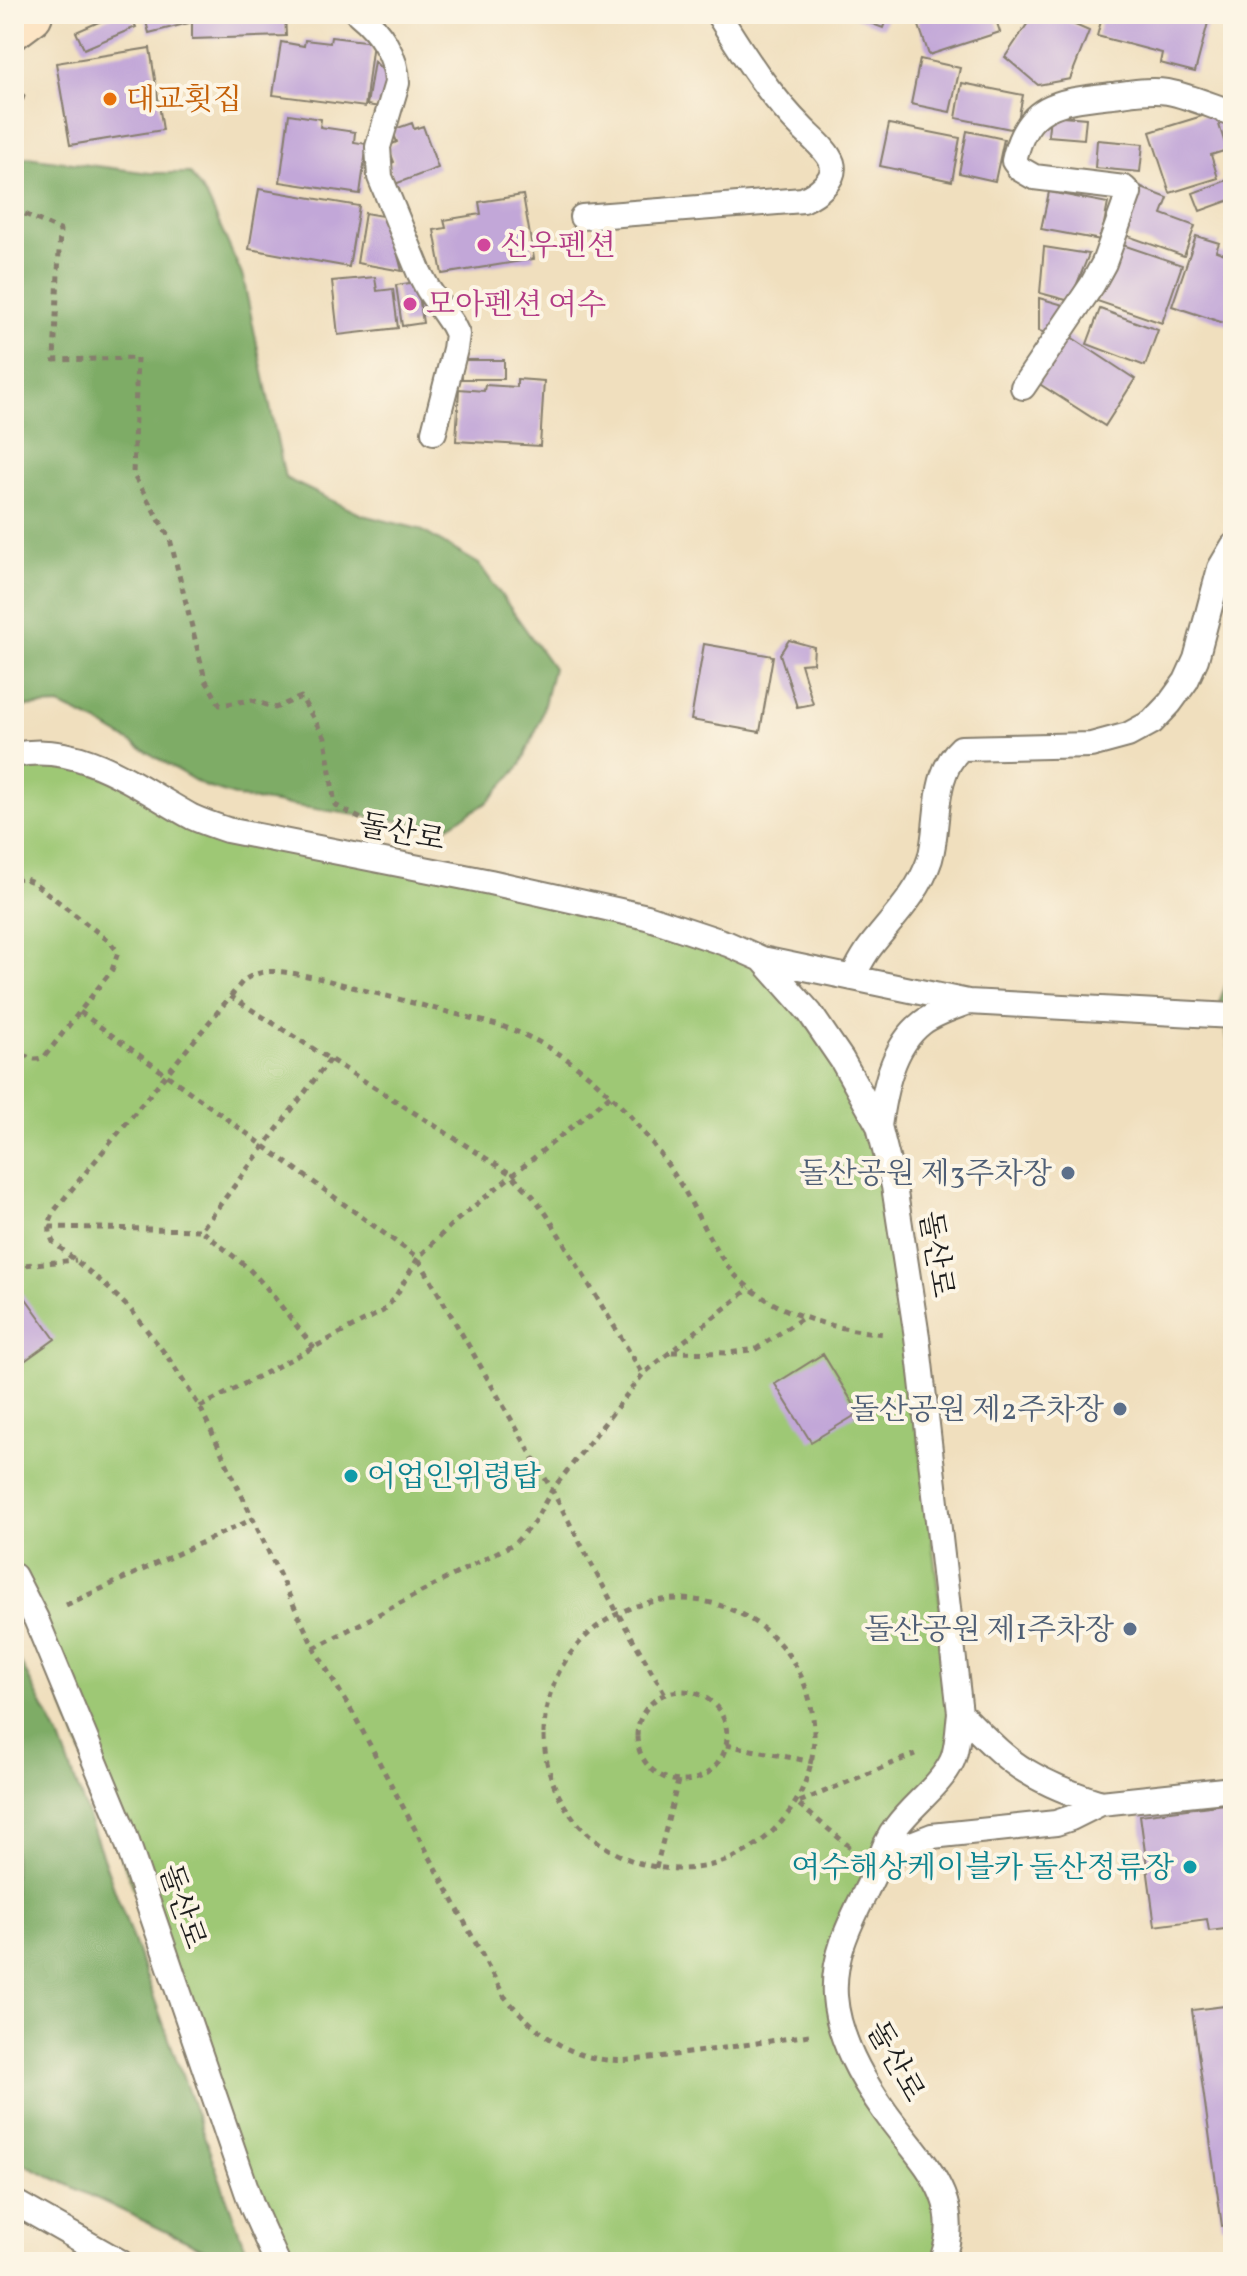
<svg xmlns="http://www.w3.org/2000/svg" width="1247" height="2276" font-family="Vollkorn,'Noto Serif KR',serif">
<rect width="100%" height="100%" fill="#fcf5e5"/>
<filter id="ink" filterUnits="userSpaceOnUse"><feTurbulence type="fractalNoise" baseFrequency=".0125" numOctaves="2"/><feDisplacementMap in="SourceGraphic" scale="16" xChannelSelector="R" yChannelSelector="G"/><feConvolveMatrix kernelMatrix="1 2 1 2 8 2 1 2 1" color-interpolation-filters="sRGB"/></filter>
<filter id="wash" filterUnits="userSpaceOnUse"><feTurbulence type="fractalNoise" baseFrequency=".006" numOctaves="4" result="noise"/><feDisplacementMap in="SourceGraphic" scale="32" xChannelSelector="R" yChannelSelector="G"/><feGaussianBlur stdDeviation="1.8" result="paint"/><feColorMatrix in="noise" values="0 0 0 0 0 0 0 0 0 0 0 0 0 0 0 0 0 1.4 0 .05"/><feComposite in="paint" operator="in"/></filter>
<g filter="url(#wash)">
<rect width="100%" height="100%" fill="#f0dfbe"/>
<path fill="#9ec874" stroke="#5d7248" stroke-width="2" d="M 52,753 L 196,819 L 490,882 L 762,959 L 879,1126 L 957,1737 L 850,1920 L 840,2030 L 941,2189 L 941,2262 L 277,2262 L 14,1577 L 14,755 Z"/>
<path fill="#7eac66" stroke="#4d6441" stroke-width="2" d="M 27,157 L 150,173 L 190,173 L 210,203 L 243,277 L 285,478 L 362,515 L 419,529 L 479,564 L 553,668 L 540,721 L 521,765 L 488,802 L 445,828 L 241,798 L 204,786 L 102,725 L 59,705 L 20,707 L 14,710 L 14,163 Z
M 1233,966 L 1233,1057 L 1230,1052 L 1220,1000 Z
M 14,1650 L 60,1739 L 250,2262 L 230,2262 L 14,2159 Z"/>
<g id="blocks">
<path fill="#c2a7d8" d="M 117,14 L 130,14 L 136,27 L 84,49 L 76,32 Z
M 144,14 L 187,14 L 189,23 L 149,33 Z
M 192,14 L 285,14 L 286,36 L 192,39 Z
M 846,14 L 888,14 L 883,28 Z
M 915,14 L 994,14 L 1000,32 L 929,55 Z
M 1034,14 L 1050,14 L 1089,31 L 1070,79 L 1038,85 L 1005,57 Z
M 1103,14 L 1210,15 L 1195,72 L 1160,63 L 1162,53 L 1097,36 Z
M 331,37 L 373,42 L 365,107 L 273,95 L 281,42 L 304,46 L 305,40 L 330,43 Z
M 150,48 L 163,130 L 70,145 L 56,63 Z
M 920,59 L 960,68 L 950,112 L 911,104 Z
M 374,61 L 390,78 L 386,108 L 367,105 Z
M 962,83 L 1023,95 L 1016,130 L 956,118 Z
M 1215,112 L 1227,150 L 1211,155 L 1218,178 L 1170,193 L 1150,132 Z
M 289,114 L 321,119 L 320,127 L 355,132 L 354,142 L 367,144 L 360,194 L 280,182 Z
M 1050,115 L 1086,118 L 1084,139 L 1048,136 Z
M 412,123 L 414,129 L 423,126 L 438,168 L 395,184 L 388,165 L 394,162 L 388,146 L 397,142 L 392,130 Z
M 889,124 L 960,138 L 952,181 L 880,166 Z
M 967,131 L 1004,139 L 995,181 L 959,173 Z
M 1097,140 L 1143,144 L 1140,172 L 1095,168 Z
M 1230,179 L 1233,186 L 1233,199 L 1200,211 L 1193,193 Z
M 1139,187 L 1168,198 L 1162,214 L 1195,226 L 1184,256 L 1122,234 Z
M 259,189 L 359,206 L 349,267 L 249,249 Z
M 1049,192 L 1108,203 L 1101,240 L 1041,229 Z
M 523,195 L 534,259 L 442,274 L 434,230 L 446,228 L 444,220 L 481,214 L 479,202 Z
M 365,213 L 388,217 L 402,271 L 357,263 Z
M 1196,236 L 1219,243 L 1216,251 L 1233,257 L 1233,326 L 1172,306 Z
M 1117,243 L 1182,265 L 1162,323 L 1097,301 Z
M 1044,247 L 1089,254 L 1070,301 L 1040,293 Z
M 375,277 L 377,291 L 393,289 L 398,328 L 338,335 L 332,281 Z
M 417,282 L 423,323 L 402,326 L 396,285 Z
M 1039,298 L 1067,306 L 1050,334 L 1039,331 Z
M 1100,309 L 1158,330 L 1145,366 L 1087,344 Z
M 1068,335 L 1135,379 L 1105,426 L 1038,383 Z
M 461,360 L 504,360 L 504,379 L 462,379 Z
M 517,379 L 544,381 L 540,446 L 456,441 L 459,389 L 484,391 L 485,385 L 517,387 Z
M 789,640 L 814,647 L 813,663 L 801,664 L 813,704 L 797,707 L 780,654 Z
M 704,644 L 773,656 L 760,732 L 691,720 Z
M 22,1293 L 55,1339 L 19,1365 L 14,1359 L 14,1299 Z
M 823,1354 L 859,1413 L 811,1442 L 775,1384 Z
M 1233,1803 L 1233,1928 L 1209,1931 L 1207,1919 L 1155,1926 L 1140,1815 Z
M 1233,2005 L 1233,2225 L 1222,2226 L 1192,2010 Z"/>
</g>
</g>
<g filter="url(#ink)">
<use href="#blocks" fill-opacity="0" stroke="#867e6d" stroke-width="2"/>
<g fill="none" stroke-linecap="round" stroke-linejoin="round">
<g stroke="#867e6d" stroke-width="28">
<path id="lane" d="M 359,14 C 379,30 397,56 397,83 L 378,147 L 380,177 L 419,272 L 428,289 L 452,324 L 457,334 L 455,349 L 434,432
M 582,217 L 803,200 C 816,194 837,180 832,163 C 828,151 813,139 804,130 C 769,95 744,56 718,14
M 1023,387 L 1092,285 L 1104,263 L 1129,193 L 1124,188 L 1034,177 L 1020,169 L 1014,161 C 1026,103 1060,101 1112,95 C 1130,93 1149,89 1168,92 C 1189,96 1212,106 1233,113
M 14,755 C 81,741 137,787 192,817 C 203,822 215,826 227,830 L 490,882 L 647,917 L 728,944 L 762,959 L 810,1013 L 842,1060 L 879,1126 L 894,1186 L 917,1337 L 960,1713 C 958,1728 958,1748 952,1761 C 940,1786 913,1804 897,1826 C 886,1840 882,1854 876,1870 C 857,1911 832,1949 835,1996 C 838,2038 861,2078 885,2112 C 919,2160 968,2198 941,2262
M 762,959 L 968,1002 L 1233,1016
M 852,978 C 858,967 863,956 871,946 C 892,919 919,893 930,859 C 940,824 931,775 961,748 L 1091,745 L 1128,735 L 1152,722 L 1170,703 L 1186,681 L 1196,659 L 1220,568 L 1233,546
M 879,1126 C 884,1091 892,1046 922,1023 C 935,1013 952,1008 968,1002
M 14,1576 L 36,1619 L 122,1827 L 252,2206 L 277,2262
M 1101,1803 L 1233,1789
M 876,1869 L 909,1845 L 932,1836 L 1056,1823 L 1071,1818 L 1101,1803 C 1075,1795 1049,1785 1026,1771 C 1001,1756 981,1733 960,1713
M 14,2202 L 120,2262"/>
</g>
<g stroke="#867e6d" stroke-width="48">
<path id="secondary" d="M 14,26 L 30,14"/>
</g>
<path stroke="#867e6d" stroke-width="5" stroke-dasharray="6 6" stroke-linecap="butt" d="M 14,86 L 23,96 L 14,123
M 14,209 L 60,230 L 54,360 L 137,358 L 133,474 L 170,539 L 205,679 L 220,705 L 252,700 L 275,708 L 301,697 L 325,738 L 335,805 L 365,821
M 14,879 L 23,878 L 33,882 L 110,942 L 118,952 L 112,970 L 45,1056 C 33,1064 24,1055 14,1047
M 230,996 L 511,1174 L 533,1196 L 547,1215 L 643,1374
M 80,1012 L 418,1258 L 552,1490 L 617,1612 L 665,1694
M 49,1227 L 200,1230
M 14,1266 L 76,1260
M 314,1348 L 266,1287 L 248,1268 L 201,1230 L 330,1059
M 672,1352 L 729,1353 L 756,1349 L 804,1317
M 200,1407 L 383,1311 L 394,1299 L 418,1258 L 451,1225 L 611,1095
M544 1734a135 135 0 1 1 270 0a135 135 0 1 1-270 0Z
M 66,1605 L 253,1519
M 314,1648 L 515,1543 L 534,1522 L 552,1490 L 643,1374 L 750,1288
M637 1736a45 45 0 1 1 90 0a45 45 0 1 1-90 0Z
M 726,1745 L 813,1762
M 850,1847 L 797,1803 L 915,1754
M 656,1868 L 678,1781
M 809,2035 C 764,2042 719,2049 674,2055 C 650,2058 624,2063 600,2059 C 561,2054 528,2024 504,1996 L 354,1715 L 314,1648 L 200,1407 L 167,1356 L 131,1310 L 103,1283 L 53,1242 C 48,1231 49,1222 54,1211 L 243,981 C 265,964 293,974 318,978 L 501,1026 C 581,1052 641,1120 684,1190 C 699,1216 717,1258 738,1278 C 777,1315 833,1329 884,1334"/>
<use href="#lane" stroke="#fff" stroke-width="24"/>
<use href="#secondary" stroke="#fde5c5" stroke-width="44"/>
</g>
</g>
<circle fill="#e8710a" stroke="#fcf5e5" stroke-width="3" cx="110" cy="99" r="8"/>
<g fill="#d1479c" stroke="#fcf5e5" stroke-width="3">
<circle cx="484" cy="245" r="8"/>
<circle cx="410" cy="304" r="8"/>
</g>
<g fill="#5c6f8a" stroke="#fcf5e5" stroke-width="3">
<circle cx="1068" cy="1173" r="8"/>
<circle cx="1120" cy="1409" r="8"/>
<circle cx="1130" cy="1629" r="8"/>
</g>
<g fill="#0f9aa8" stroke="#fcf5e5" stroke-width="3">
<circle cx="351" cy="1476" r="8"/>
<circle cx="1190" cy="1867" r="8"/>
</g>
<g text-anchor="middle" stroke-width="8" stroke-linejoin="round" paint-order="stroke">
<g font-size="30" fill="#c56008" stroke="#fcf5e5" text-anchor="start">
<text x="126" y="109">대교횟집</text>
</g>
<g font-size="30" fill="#b23c85" stroke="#fcf5e5" text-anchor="start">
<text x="500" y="255">신우펜션</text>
<text x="426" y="314">모아펜션 여수</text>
</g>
<g font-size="30" fill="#1c1c1c" stroke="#fcf5e5">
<text transform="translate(402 832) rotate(11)" y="10">돌산로</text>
<text transform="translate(937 1254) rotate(81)" y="10">돌산로</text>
<text transform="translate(183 1906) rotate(71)" y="10">돌산로</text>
<text transform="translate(896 2061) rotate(61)" y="10">돌산로</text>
</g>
<g font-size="30" fill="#4e5e75" stroke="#fcf5e5" text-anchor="end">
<text x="1052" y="1183">돌산공원 제3주차장</text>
<text x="1104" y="1419">돌산공원 제2주차장</text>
<text x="1114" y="1639">돌산공원 제1주차장</text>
</g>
<g font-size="30" fill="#0d838f" stroke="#fcf5e5" text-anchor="start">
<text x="367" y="1486">어업인위령탑</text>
<text x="1174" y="1877" text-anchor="end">여수해상케이블카 돌산정류장</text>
</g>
</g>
<rect width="1247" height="2276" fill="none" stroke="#fcf5e5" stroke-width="48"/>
</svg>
